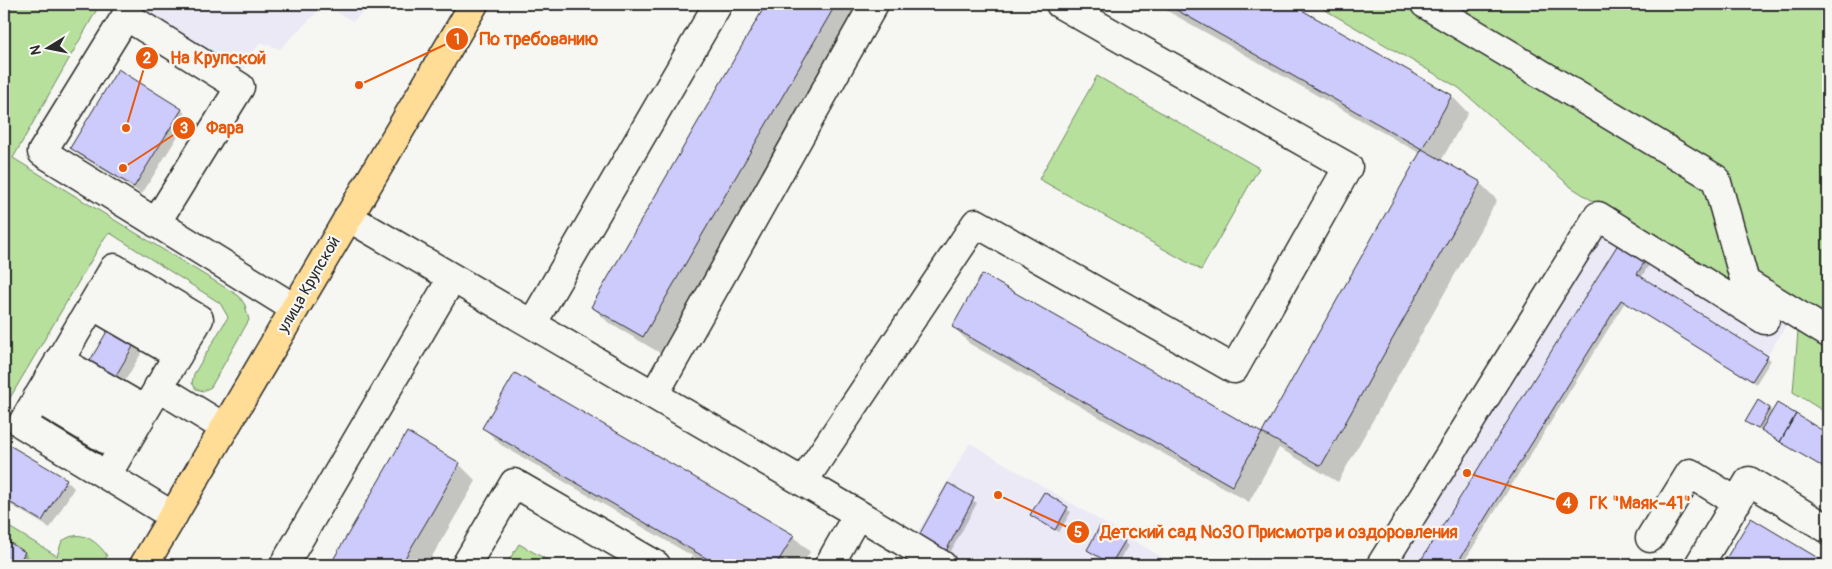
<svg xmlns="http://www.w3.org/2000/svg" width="1832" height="569" font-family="Pangolin,sans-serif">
<rect width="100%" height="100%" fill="#f6f6f2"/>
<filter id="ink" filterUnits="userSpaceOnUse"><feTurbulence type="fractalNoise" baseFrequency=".02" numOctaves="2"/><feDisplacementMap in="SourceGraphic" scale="10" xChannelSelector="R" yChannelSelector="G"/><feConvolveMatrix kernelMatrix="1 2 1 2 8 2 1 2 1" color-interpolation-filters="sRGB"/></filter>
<g filter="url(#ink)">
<path fill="#eae9f5" d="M 121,4 L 372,4 L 353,21 L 324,5 L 280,49 L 260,42 L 241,72 Z
M 1590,205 L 1790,319 L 1752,381 L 1621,300 L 1456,565 L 1363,565 Z
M 970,443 L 1175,565 L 898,565 Z"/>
<path fill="#b7e09d" stroke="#718664" d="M 4,4 L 100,4 L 13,158 L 239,296 L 245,305 L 249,320 L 211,387 L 203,391 L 196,389 L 192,383 L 194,374 L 228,317 L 220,303 L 110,233 L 105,237 L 4,408 Z
M 1315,4 L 1828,4 L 1828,414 L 1793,392 L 1798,332 L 1571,187 L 1459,88 Z
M 1097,76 L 1259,168 L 1201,270 L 1039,179 Z
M 4,524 L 57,556 L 62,541 C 66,539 70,536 74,536 C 87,533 101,546 107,556 L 102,564 L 89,561 L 86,565 L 4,565 Z
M 519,544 L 556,565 L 506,565 Z"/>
<path fill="#0003" d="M 767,4 L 862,4 L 660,353 L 609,323 L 592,307 Z
M 1155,4 L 1289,4 L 1452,96 L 1468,113 L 1441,161 L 1480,183 L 1497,200 L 1338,482 L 1279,448 L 1249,502 L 970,344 L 954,327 L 983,276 L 1263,434 L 1421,154 Z
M 119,71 L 182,110 L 189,118 L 142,194 L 79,155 L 71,148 Z
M 1620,243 L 1650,263 L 1641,278 L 1771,360 L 1756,384 L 1625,302 L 1462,565 L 1420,565 Z
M 143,272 L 172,290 L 138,348 L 142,352 L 119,391 L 114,388 L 81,443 L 53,424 Z
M 1758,402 L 1773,412 L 1777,405 L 1828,436 L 1828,471 L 1763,430 L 1762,432 L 1750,425 L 1747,421 Z
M 484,428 L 793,536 L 810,552 L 802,565 L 708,565 L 501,445 Z
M 407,434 L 459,464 L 476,481 L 427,565 L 331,565 Z
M 4,444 L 66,480 L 74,488 L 50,528 L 4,501 Z
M 949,485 L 977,503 L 950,553 L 920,535 Z
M 1045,494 L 1071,512 L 1059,532 L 1032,515 Z
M 1752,519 L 1828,565 L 1724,565 Z
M 4,540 L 25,553 L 32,560 L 29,565 L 4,565 Z
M 1124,542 L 1128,546 L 1116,565 L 1113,565 L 1088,549 Z"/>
<path fill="#cdcafc" stroke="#2b2b2b" d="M 766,4 L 836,4 L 643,337 L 591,307 Z
M 1166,4 L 1291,4 L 1452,95 L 1422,149 Z
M 118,69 L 182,109 L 134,187 L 70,148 Z
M 1422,149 L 1481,182 L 1321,466 L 1262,433 Z
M 1620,241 L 1647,258 L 1637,274 L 1768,356 L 1752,381 L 1621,300 L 1456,565 L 1418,565 Z
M 982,274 L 1262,433 L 1232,486 L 952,327 Z
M 109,328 L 135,343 L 111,384 L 85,369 Z
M 515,373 L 794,535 L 776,565 L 718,565 L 482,428 Z
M 1758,400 L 1770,408 L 1758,429 L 1745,422 Z
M 1777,403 L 1796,414 L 1780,442 L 1761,430 Z
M 1796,414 L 1828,434 L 1828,470 L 1780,442 Z
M 407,432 L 460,463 L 434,509 L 401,565 L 330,565 Z
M 4,442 L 67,479 L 42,521 L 4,499 Z
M 948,483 L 974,498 L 946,551 L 919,535 Z
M 1044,492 L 1068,507 L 1055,530 L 1030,515 Z
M 1751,518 L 1828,564 L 1828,565 L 1722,565 Z
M 1100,526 L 1125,541 L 1111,564 L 1087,550 Z
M 4,539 L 25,552 L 18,565 L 4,565 Z"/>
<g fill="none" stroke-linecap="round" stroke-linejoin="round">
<g stroke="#2b2b2b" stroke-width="31">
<path id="minor" d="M 1425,4 L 1514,57
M 1523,63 L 1716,179 L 1745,282 L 1828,333
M 348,217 L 858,514 L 942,565
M 156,223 L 240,87 L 126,16 L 42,152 L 294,308
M 103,287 L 188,337
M 92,305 L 178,355
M 532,324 L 718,4
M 59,360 L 145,410
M 48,379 L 133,429
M 158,387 L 225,428
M 654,395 L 874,4
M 37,398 L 122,449
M 107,475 L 199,319 L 114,268 L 22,424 L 173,516
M 803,482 L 976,223 L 1234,369 L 1348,167 L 1060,4
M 1650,538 L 1690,473 L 1737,502
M 284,565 L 452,278
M 466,565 L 514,483 L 656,565
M 829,565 L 858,514
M 1381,565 L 1598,216 L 1765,320
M 1699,565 L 1749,481 L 1828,529"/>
</g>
<g stroke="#2b2b2b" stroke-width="31">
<path id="major" d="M 144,565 L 474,4"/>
</g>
<use href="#minor" stroke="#f6f6f2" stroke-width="28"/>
<use href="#major" stroke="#ffdd96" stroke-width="28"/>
</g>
</g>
<g text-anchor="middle" stroke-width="4.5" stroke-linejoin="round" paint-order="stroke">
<g font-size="16" fill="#2b2b2b" stroke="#f6f6f2">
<text transform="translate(308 284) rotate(-60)" y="6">улица Крупской</text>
</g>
</g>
<path fill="none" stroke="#e8590c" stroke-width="2" d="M359 85L457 39M126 128L147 58M123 168L184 128M1467 473L1567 503M998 495L1078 532"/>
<g fill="#e8590c" stroke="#f6f6f2" stroke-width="2">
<circle cx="359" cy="85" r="5"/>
<circle cx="126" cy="128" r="5"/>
<circle cx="123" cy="168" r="5"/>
<circle cx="1467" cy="473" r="5"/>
<circle cx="998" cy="495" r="5"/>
<circle cx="457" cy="39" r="12"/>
<circle cx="147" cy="58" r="12"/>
<circle cx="184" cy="128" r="12"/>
<circle cx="1567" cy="503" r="12"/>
<circle cx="1078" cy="532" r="12"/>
</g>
<g font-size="15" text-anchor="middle" font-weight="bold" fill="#fff">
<text x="457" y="44">1</text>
<text x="147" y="63">2</text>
<text x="184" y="133">3</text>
<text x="1567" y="508">4</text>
<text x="1078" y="537">5</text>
</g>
<g font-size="18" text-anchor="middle" font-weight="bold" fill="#e8590c" stroke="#f6f6f2" stroke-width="4.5" stroke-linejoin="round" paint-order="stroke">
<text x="539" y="45">По требованию</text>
<text x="218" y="64">На Крупской</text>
<text x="225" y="134">Фара</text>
<text x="1640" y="509">ГК "Маяк-41"</text>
<text x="1279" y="538">Детский сад №30 Присмотра и оздоровления</text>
</g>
<rect width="1832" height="569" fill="none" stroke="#f6f6f2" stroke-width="20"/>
<rect x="10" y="10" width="1812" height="549" fill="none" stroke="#2b2b2b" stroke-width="2" filter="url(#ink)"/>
<g transform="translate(48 48) rotate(260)" stroke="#f6f6f2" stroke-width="4" paint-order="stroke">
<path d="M0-4L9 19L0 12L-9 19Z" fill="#2b2b2b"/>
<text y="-8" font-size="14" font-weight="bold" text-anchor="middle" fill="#2b2b2b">N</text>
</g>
</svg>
